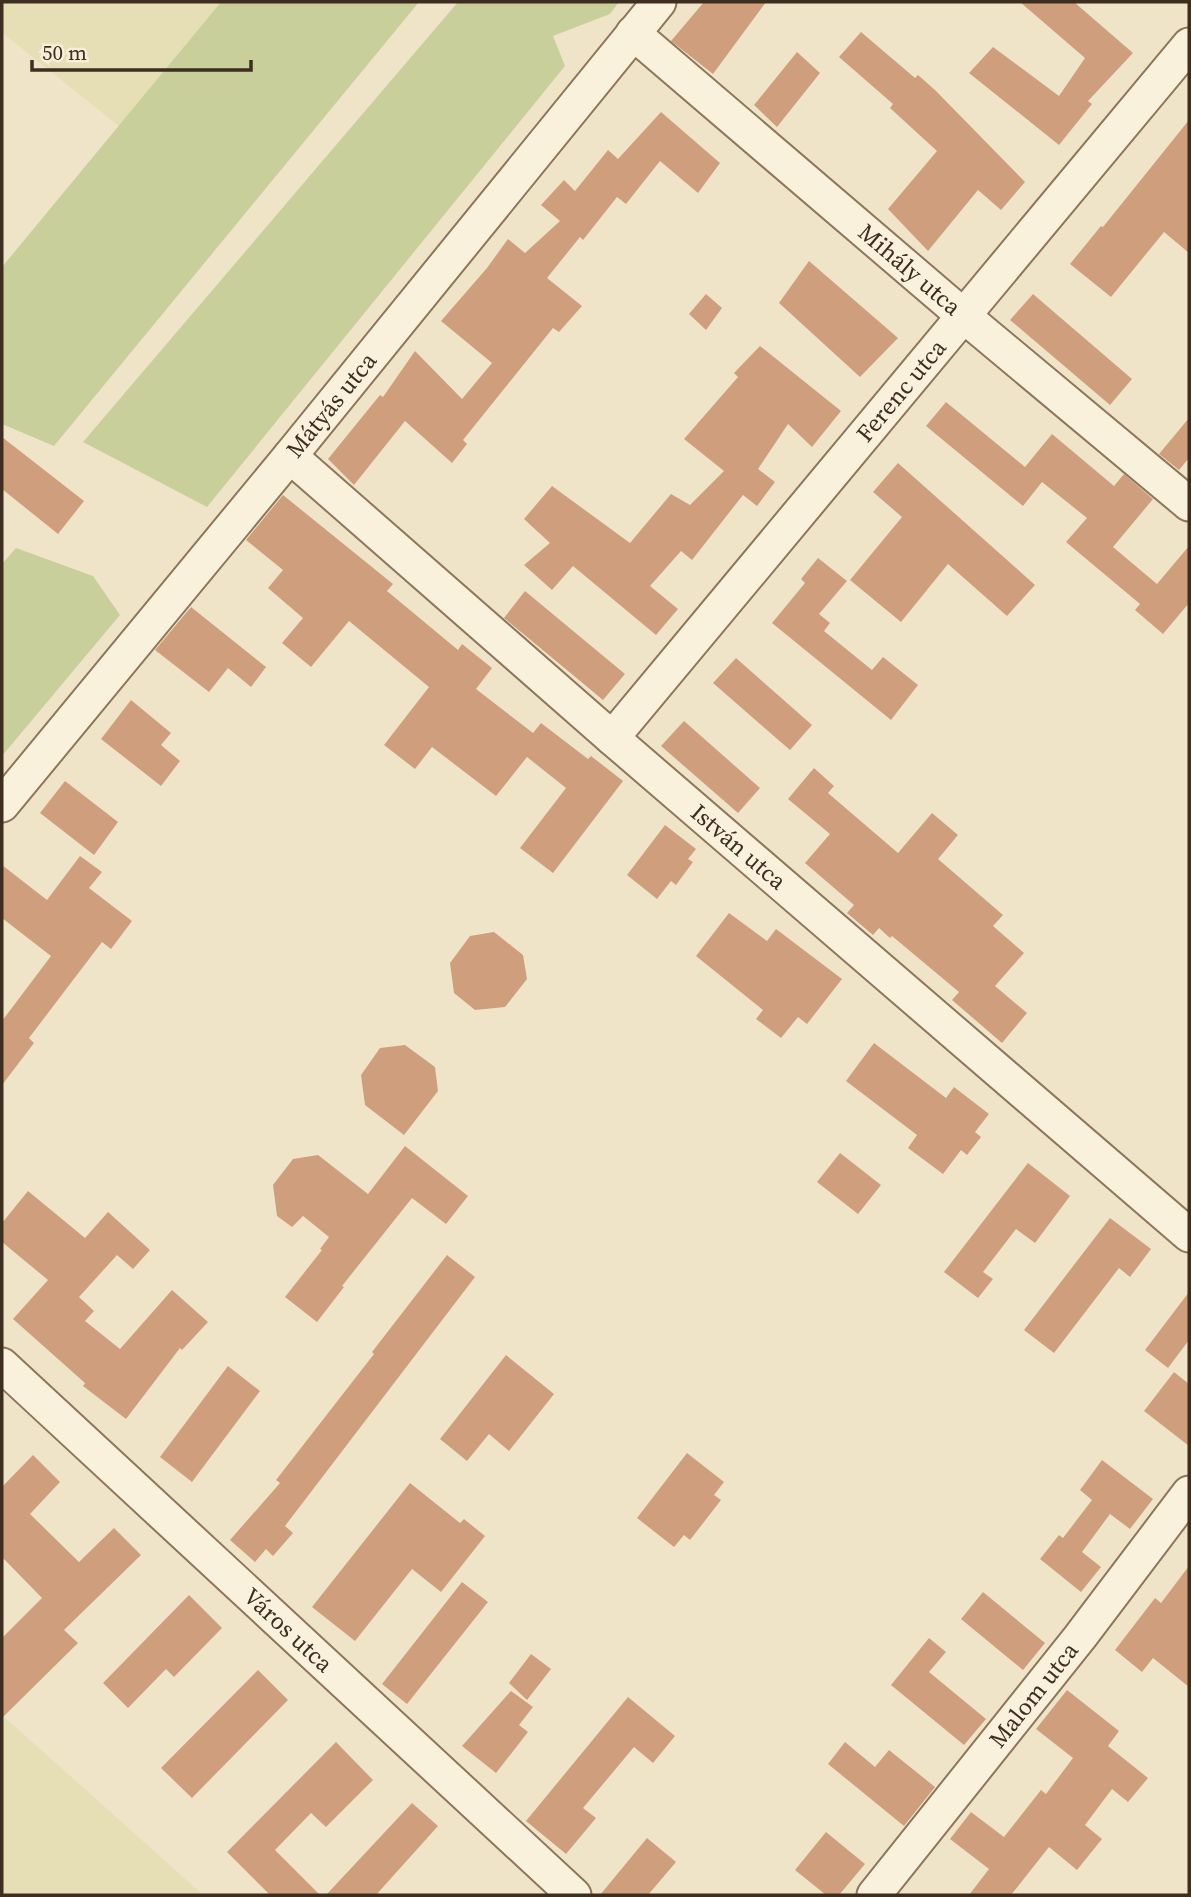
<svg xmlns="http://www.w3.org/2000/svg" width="1191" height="1897" font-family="'Source Serif 4',serif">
<rect width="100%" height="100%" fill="#f0e4c8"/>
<path fill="#e6deb5" d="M 2,2 L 221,2 L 119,126 L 4,34 L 2,35 Z
M 2,1715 L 203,1895 L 2,1895 Z"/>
<path fill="#c9cf9b" d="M 221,2 L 419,2 L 54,446 L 2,424 L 2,267 Z
M 458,2 L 619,2 L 610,14 L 553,36 L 565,66 L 207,507 L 83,442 Z
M 16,548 L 93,576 L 120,615 L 2,756 L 2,564 Z"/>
<path fill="#cf9f7d" d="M 704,2 L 766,2 L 713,74 L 671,41 Z
M 1020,2 L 1074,2 L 1133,53 L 1088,101 L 1092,104 L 1059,145 L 969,73 L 993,47 L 1059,96 L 1085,58 Z
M 861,32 L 915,78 L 918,75 L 935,90 L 1025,182 L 1001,210 L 978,190 L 928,251 L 888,209 L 937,151 L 890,108 L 893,104 L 839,57 Z
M 797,52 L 820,73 L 777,127 L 754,105 Z
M 661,112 L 720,163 L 698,193 L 660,161 L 626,204 L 617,197 L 583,240 L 580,237 L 547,278 L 582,306 L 559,332 L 553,328 L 463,440 L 467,444 L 452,463 L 405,421 L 354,485 L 328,459 L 380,395 L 383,397 L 415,351 L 462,399 L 492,363 L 441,321 L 487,268 L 508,239 L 525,253 L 560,221 L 541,205 L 564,180 L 575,191 L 608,150 L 618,159 Z
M 1189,120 L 1189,253 L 1164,232 L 1111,297 L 1070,264 L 1101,226 L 1103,227 Z
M 809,261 L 898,338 L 860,377 L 779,303 Z
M 706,294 L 722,308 L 706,330 L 689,314 Z
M 1033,294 L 1132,379 L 1110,405 L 1010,320 Z
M 760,346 L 841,411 L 812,447 L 788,424 L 758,469 L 775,482 L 757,506 L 743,495 L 692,560 L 681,551 L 650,586 L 678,609 L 656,635 L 573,566 L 552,590 L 524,565 L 550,543 L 524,519 L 552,486 L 630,543 L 671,494 L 690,505 L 724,471 L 684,439 L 738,377 L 734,373 Z
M 946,402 L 1025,467 L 1052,434 L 1114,486 L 1124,474 L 1153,499 L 1113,547 L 1157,584 L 1189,546 L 1189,603 L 1163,634 L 1135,610 L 1140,604 L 1066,542 L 1087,518 L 1042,482 L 1023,506 L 926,426 Z
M 1189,418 L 1189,458 L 1179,470 L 1159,454 Z
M 2,437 L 84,501 L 58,534 L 2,489 Z
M 898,463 L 1035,585 L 1007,616 L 948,564 L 901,622 L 850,580 L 902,517 L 873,492 Z
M 283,495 L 393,584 L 387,591 L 458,650 L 462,644 L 492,668 L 476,689 L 533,733 L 541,723 L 588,759 L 591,756 L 623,781 L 553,873 L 520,848 L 566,788 L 527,757 L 496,796 L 432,747 L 415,769 L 384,745 L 429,687 L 349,621 L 311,667 L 282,643 L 303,618 L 268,588 L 283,570 L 246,540 Z
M 818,558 L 847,581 L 819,614 L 830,623 L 824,631 L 872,670 L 883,657 L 918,685 L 891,720 L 772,623 L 805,583 L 801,579 Z
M 525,591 L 625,674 L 603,700 L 504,618 Z
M 191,607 L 266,667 L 251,687 L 228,668 L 209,692 L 155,650 Z
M 736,658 L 812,725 L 790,750 L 713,683 Z
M 131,700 L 171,733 L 161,745 L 180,761 L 161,786 L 101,739 Z
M 684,721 L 760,788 L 738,813 L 661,746 Z
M 814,768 L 834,786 L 828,793 L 898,853 L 932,813 L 958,835 L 938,859 L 1003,915 L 993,926 L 1024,953 L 995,986 L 1027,1013 L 1002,1043 L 952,1000 L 959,992 L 892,936 L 890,938 L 879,928 L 873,935 L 847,913 L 854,905 L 805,863 L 830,834 L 788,799 Z
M 65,781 L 118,822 L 94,855 L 40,813 Z
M 665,825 L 696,849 L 688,859 L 693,862 L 676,885 L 671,881 L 657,899 L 627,875 Z
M 80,856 L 102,872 L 89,888 L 132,921 L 111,949 L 102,942 L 29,1038 L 34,1043 L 2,1085 L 2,1021 L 51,956 L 2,918 L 2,865 L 47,900 Z
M 729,913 L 767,941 L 776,929 L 842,979 L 807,1024 L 798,1017 L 781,1038 L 756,1019 L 763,1010 L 696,956 Z
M 494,932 L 523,955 L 527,979 L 505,1007 L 475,1010 L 454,993 L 450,963 L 470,936 Z
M 874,1043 L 946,1098 L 954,1087 L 989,1114 L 975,1132 L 981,1137 L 967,1155 L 961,1150 L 943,1174 L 908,1148 L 917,1135 L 846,1081 Z
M 405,1045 L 435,1067 L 438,1091 L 404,1135 L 365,1105 L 361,1075 L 380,1048 Z
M 405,1146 L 468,1196 L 446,1224 L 412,1198 L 342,1286 L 344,1287 L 317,1322 L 285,1297 L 322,1250 L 320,1249 L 329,1237 L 303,1216 L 292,1227 L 277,1216 L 273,1185 L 293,1159 L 318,1155 L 368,1194 Z
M 840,1153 L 881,1185 L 858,1214 L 817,1182 Z
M 1028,1163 L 1070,1196 L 1035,1243 L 1016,1229 L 983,1272 L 993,1279 L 978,1298 L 944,1272 Z
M 28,1191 L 85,1238 L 108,1212 L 150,1250 L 133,1269 L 117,1255 L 79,1297 L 94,1311 L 85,1321 L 120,1349 L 172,1290 L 208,1322 L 182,1350 L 180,1348 L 126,1419 L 83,1386 L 85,1383 L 13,1319 L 48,1280 L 2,1242 L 2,1223 Z
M 1110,1218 L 1151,1249 L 1130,1277 L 1119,1268 L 1054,1353 L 1024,1330 Z
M 447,1255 L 475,1277 L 285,1526 L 293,1533 L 273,1556 L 266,1549 L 255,1562 L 230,1540 L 280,1483 L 276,1480 L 374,1354 L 372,1352 Z
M 1189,1292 L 1189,1340 L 1168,1368 L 1145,1350 Z
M 506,1355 L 554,1394 L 509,1451 L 489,1434 L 467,1461 L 440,1439 Z
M 228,1366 L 260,1391 L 192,1482 L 160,1457 Z
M 1174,1372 L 1189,1384 L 1189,1446 L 1144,1411 Z
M 687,1453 L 724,1482 L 714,1495 L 721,1500 L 690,1540 L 684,1535 L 674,1547 L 637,1518 Z
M 33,1455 L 60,1482 L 30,1514 L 79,1562 L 114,1528 L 141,1555 L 64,1630 L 78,1643 L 2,1718 L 2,1638 L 42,1598 L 2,1557 L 2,1487 Z
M 1102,1460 L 1153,1499 L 1130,1529 L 1110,1514 L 1082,1552 L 1101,1567 L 1081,1592 L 1040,1559 L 1059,1535 L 1063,1538 L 1092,1500 L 1080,1490 Z
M 410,1483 L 460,1523 L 464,1519 L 485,1536 L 441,1592 L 412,1569 L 355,1641 L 312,1607 Z
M 1189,1566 L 1189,1687 L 1153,1658 L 1142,1672 L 1115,1650 L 1155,1598 L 1161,1603 Z
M 462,1582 L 488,1602 L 407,1704 L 382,1684 Z
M 983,1592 L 1045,1643 L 1023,1670 L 961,1619 Z
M 189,1595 L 222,1628 L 174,1677 L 166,1669 L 128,1708 L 103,1683 Z
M 929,1638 L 946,1652 L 929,1672 L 986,1719 L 964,1745 L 891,1685 Z
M 531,1654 L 551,1669 L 527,1700 L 509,1683 Z
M 258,1670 L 288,1700 L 192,1798 L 161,1768 Z
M 1067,1690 L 1119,1731 L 1108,1746 L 1148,1778 L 1128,1802 L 1112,1789 L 1085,1825 L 1102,1839 L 1077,1870 L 1049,1847 L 1011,1895 L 969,1895 L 989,1869 L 950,1839 L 971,1812 L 1004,1837 L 1041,1790 L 1046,1794 L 1073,1758 L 1036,1729 Z
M 511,1691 L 533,1707 L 519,1725 L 528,1732 L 496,1773 L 462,1746 Z
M 628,1697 L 675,1736 L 653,1763 L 634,1747 L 583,1808 L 596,1818 L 566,1854 L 526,1821 Z
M 336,1742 L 373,1780 L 326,1827 L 311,1813 L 275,1850 L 320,1895 L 270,1895 L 227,1852 Z
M 845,1742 L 875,1767 L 889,1750 L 935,1787 L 904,1826 L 828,1764 Z
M 412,1803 L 438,1826 L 376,1895 L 326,1895 Z
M 826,1832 L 865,1864 L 839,1895 L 826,1895 L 795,1870 Z
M 647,1838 L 676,1862 L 648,1895 L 600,1895 Z"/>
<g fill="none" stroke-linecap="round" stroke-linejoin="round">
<g stroke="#8d765c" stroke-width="37">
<g id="street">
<path id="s1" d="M 633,33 L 965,317 L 1189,504"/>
<path id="s2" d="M 290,456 L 612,738 L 1189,1235"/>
<path id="s3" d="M 612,738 L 1189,45"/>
<path id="s4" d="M 2,805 L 290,456 L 659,2"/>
<path id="s5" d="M 2,1365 L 574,1895"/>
<path id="s6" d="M 874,1895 L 1080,1637 L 1189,1493"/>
</g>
</g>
<use href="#street" stroke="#faf1dc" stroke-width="33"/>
</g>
<g text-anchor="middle" stroke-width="7" stroke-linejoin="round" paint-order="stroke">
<g font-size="24" fill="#3d2e20" stroke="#f7eed8">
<text dy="8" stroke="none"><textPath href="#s1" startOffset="364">Mihály utca</textPath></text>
<text dy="8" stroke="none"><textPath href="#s3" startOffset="452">Ferenc utca</textPath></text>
<text dy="8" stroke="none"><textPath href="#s4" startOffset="518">Mátyás utca</textPath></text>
<text dy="8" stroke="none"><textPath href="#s2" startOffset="595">István utca</textPath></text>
<text dy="8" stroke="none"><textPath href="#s5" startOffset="390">Város utca</textPath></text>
<text dy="8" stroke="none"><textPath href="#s6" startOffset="256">Malom utca</textPath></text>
</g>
</g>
<rect width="1191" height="1897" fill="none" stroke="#3d2e20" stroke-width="7"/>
<path d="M32 60v10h219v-10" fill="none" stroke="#3d2e20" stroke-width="3.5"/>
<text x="42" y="60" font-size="21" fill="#3d2e20" stroke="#f7eed8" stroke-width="5" paint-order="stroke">50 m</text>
</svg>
